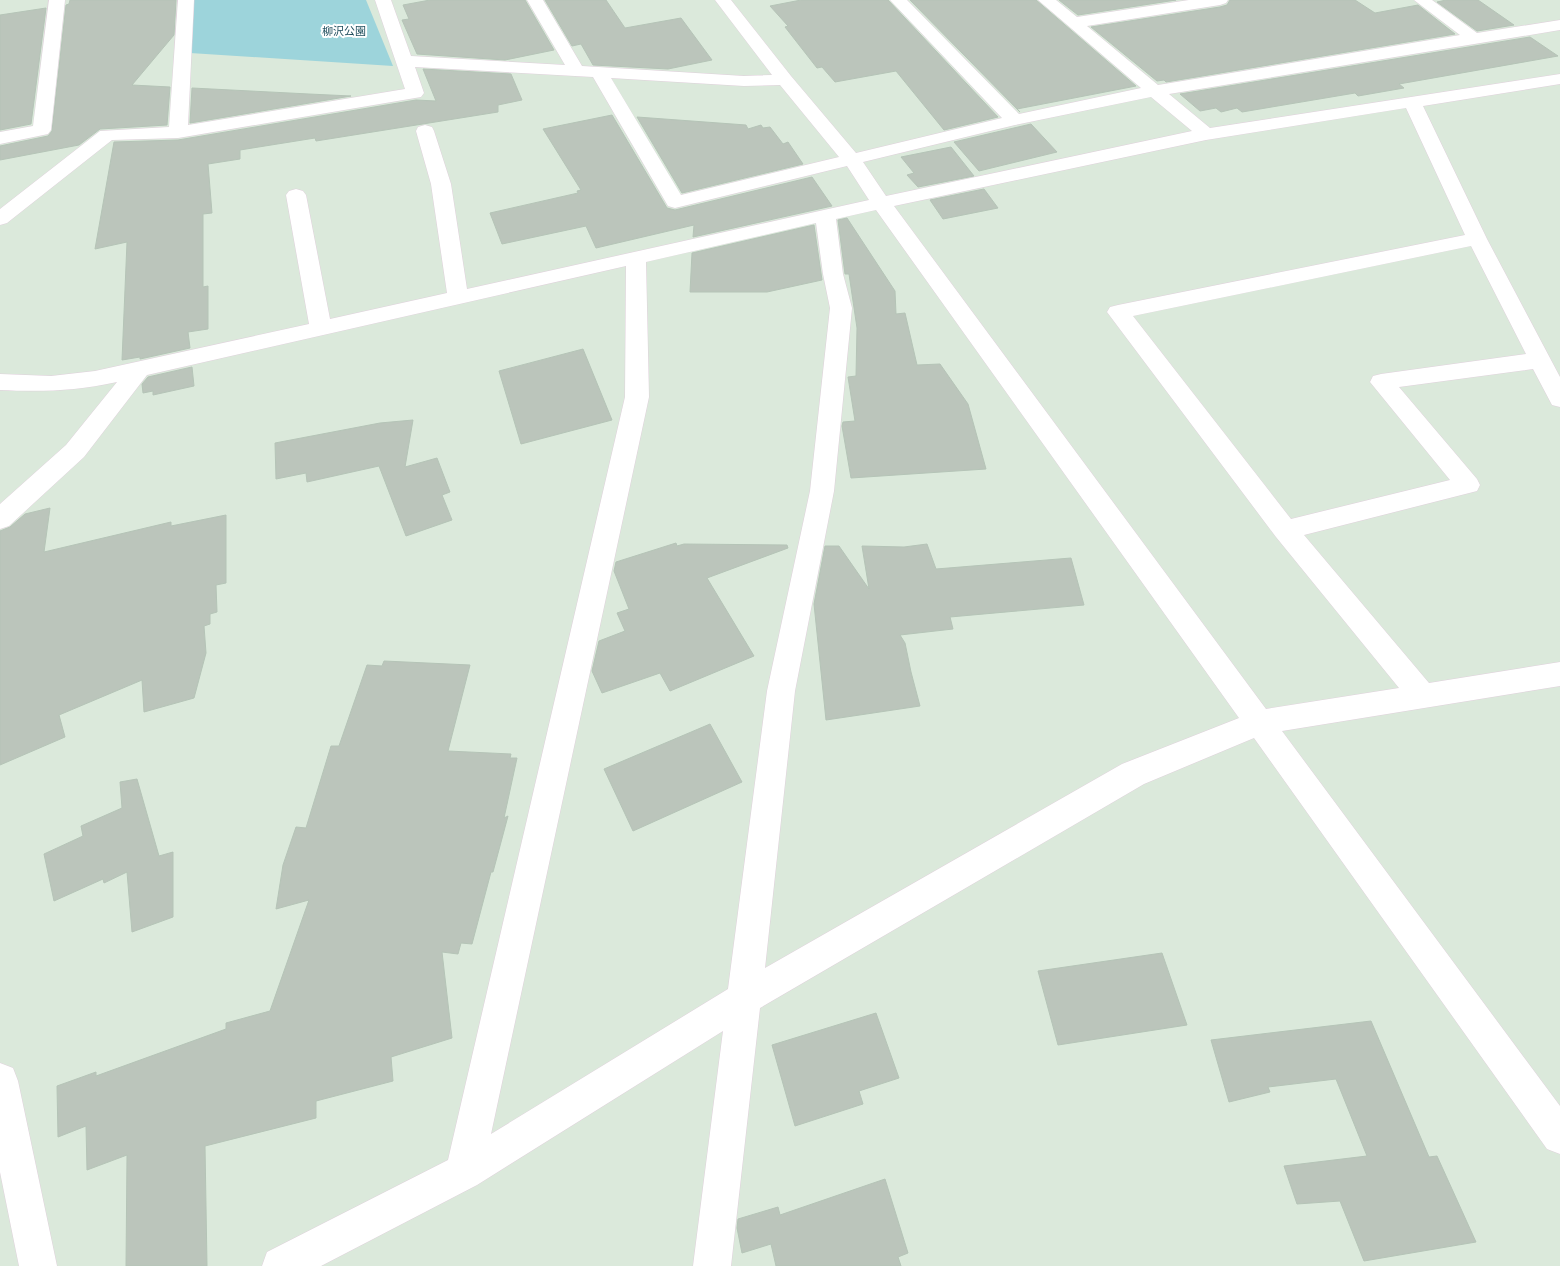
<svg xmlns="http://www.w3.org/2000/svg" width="1560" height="1266" font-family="Lato,'Noto Sans JP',sans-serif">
<rect width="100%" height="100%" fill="#dbe9db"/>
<path fill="#9dd4db" d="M 191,0 L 366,0 L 393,66 L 190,53 Z"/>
<path fill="#bbc5bb" stroke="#b5c4b7" d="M 70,0 L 176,0 L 174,35 L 132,85 L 170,87 L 167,125 L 100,129 L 79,145 L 0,160 L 0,146 L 48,136 L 52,131 L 66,5 L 69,4 Z
M 430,0 L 525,0 L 554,50 L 505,60 L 417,54 L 402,20 L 409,19 L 403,5 Z
M 545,0 L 606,0 L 625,28 L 681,18 L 712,60 L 668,69 L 593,65 L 581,44 L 572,46 Z
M 801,0 L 888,0 L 998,117 L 944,130 L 896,71 L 835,82 L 822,67 L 817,68 L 785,27 L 788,26 L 770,6 Z
M 910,0 L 1036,0 L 1136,86 L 1017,109 L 1020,112 Z
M 1059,0 L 1176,0 L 1078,15 Z
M 1230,0 L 1355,0 L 1375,13 L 1418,5 L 1455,34 L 1166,82 L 1164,80 L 1157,81 L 1091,27 L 1220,7 L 1227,5 Z
M 1446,0 L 1478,0 L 1514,25 L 1477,31 L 1437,2 Z
M 46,8 L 31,124 L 0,130 L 0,15 Z
M 1530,37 L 1558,56 L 1399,84 L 1404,88 L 1358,96 L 1355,93 L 1242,112 L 1237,108 L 1221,112 L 1216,108 L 1200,111 L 1180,94 Z
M 423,69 L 511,74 L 522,100 L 498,105 L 498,112 L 316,141 L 315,138 L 240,150 L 240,159 L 208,164 L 212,213 L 203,214 L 203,287 L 208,286 L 208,329 L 188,332 L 190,348 L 140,359 L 140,357 L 122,360 L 127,242 L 95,249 L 114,142 L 178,140 L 416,100 L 436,101 Z
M 192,88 L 309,94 L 351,96 L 190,123 Z
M 612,115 L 667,208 L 675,210 L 812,177 L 832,206 L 693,237 L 694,225 L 596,248 L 586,226 L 502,244 L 490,213 L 578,193 L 577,191 L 581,190 L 543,129 Z
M 637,117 L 746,125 L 748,129 L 761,125 L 763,128 L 770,127 L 783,144 L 788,142 L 803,164 L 682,193 Z
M 1031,124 L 1057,152 L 979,171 L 954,142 Z
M 951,147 L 974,176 L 918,187 L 907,175 L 914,173 L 901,157 Z
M 984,189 L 998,208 L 943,219 L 930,200 Z
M 847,218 L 895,291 L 896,314 L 905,313 L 917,365 L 940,364 L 968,404 L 986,469 L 851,478 L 842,426 L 843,422 L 855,421 L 848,377 L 856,376 L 857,328 L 849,274 L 845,274 L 838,220 Z
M 814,225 L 822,280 L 767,292 L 690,292 L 692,253 Z
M 583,349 L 612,420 L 521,444 L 499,371 Z
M 192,367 L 194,386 L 153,395 L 153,391 L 143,393 L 142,384 L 148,377 Z
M 413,420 L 405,467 L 437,458 L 450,492 L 442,495 L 452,520 L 406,536 L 379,466 L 307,482 L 306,473 L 276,479 L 275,443 L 380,423 Z
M 50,508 L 44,552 L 171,522 L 171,526 L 226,515 L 226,583 L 216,585 L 217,612 L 210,614 L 210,624 L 204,626 L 206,653 L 194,698 L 144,712 L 142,680 L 59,715 L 65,737 L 0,765 L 0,531 L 10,527 L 25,514 Z
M 676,543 L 677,546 L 684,544 L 787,545 L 788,548 L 707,578 L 754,656 L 670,691 L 660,673 L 602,693 L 592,671 L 599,641 L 625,631 L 617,613 L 629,609 L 614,571 L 616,562 Z
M 927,544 L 936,569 L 1071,558 L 1084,605 L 950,617 L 953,629 L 900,635 L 905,643 L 911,672 L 920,706 L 826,720 L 814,604 L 825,546 L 839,546 L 869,589 L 862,546 L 904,547 Z
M 384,661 L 470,665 L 448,751 L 511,754 L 510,758 L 517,758 L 504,818 L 508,816 L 493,872 L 491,872 L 472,944 L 461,943 L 458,954 L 442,952 L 452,1038 L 391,1057 L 393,1081 L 316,1101 L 316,1118 L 205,1146 L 207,1266 L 126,1266 L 127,1155 L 87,1170 L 86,1126 L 58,1137 L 57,1086 L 96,1072 L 96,1076 L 226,1029 L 226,1023 L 270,1011 L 309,900 L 276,909 L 283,865 L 296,827 L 306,828 L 331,746 L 339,746 L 367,665 L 382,666 Z
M 710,724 L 742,782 L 633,831 L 604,769 Z
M 137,779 L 159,856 L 173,852 L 173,917 L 132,932 L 127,872 L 104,883 L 103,879 L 54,901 L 44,854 L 83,836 L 81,826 L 122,808 L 120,782 Z
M 1162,953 L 1187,1025 L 1058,1045 L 1038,971 Z
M 876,1013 L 899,1078 L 859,1091 L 863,1104 L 795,1126 L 772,1045 Z
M 1371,1021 L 1429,1157 L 1437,1156 L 1476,1242 L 1364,1261 L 1340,1201 L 1297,1204 L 1284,1166 L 1367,1156 L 1336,1079 L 1268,1087 L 1270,1092 L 1229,1102 L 1211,1040 Z
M 885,1179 L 908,1253 L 898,1257 L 901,1266 L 776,1266 L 771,1244 L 742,1253 L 737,1228 L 738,1219 L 778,1207 L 780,1215 Z"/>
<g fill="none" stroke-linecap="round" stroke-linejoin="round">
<g stroke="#e0d1dc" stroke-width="1">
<path id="minor" d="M 49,0 L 65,0 L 51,130 L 48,134 L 0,144 L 0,132 L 33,126 Z
M 178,0 L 194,0 L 188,125 L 405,89 L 375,0 L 391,0 L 411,56 L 565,65 L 527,0 L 543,0 L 582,66 L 744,76 L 772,75 L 715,0 L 731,0 L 791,76 L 856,153 L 1002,118 L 890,0 L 907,0 L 1019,114 L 1141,88 L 1038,0 L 1056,0 L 1077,17 L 1189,0 L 1228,0 L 1226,3 L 1220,5 L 1087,26 L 1158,85 L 1460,35 L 1414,0 L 1432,0 L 1477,33 L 1560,20 L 1560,30 L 1169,94 L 1210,128 L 1560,74 L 1560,84 L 1423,106 L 1487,239 L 1560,377 L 1560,407 L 1552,405 L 1533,369 L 1399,387 L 1477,479 L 1480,485 L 1477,491 L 1304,535 L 1429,683 L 1560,662 L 1560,686 L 1282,731 L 1560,1106 L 1560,1154 L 1547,1149 L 1254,738 L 1144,784 L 760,1008 L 731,1266 L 693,1266 L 723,1031 L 477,1185 L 321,1266 L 262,1266 L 267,1252 L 448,1160 L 625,397 L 626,266 L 147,375 L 84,457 L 9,526 L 0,529 L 0,504 L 66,445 L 117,382 C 75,391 42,392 0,390 L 0,374 L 51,376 L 95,371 L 309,324 L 286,195 L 289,191 L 296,189 L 303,191 L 306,195 L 330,319 L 447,293 L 431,184 L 416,131 L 418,127 L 425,125 L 432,127 L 434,131 L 451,184 L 467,289 L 869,200 L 847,166 L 675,208 L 668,206 L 593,77 L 415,67 L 424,93 L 421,97 L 415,98 L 178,138 L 112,140 L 7,223 L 0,225 L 0,209 L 100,131 L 169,127 ZM 611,78 L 744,86 L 780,85 L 839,157 L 681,195 ZM 1151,97 L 1192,131 L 886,196 L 863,162 L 1015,125 ZM 1406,108 L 1465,235 L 1118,305 L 1110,307 L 1107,312 L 1276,537 L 1399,688 L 1266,709 L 894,206 L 1206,140 ZM 876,210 L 1239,718 L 1122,764 L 765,968 L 795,691 L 834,491 L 852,308 L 843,274 L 836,219 ZM 816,223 L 823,274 L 830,308 L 810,491 L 767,691 L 728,989 L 491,1134 L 649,397 L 646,262 ZM 1471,246 L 1526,354 L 1381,374 L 1373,376 L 1370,382 L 1450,480 L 1291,519 L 1133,316 Z
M 0,1063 L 13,1068 L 18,1081 L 57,1266 L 19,1266 L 0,1172 Z"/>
</g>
<use href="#minor" fill="#fff" fill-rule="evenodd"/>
</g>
<g text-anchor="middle" stroke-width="4" stroke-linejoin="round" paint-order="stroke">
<g font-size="11" fill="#204e5d" stroke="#fff">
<text x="344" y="35">柳沢公園</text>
</g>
</g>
</svg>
